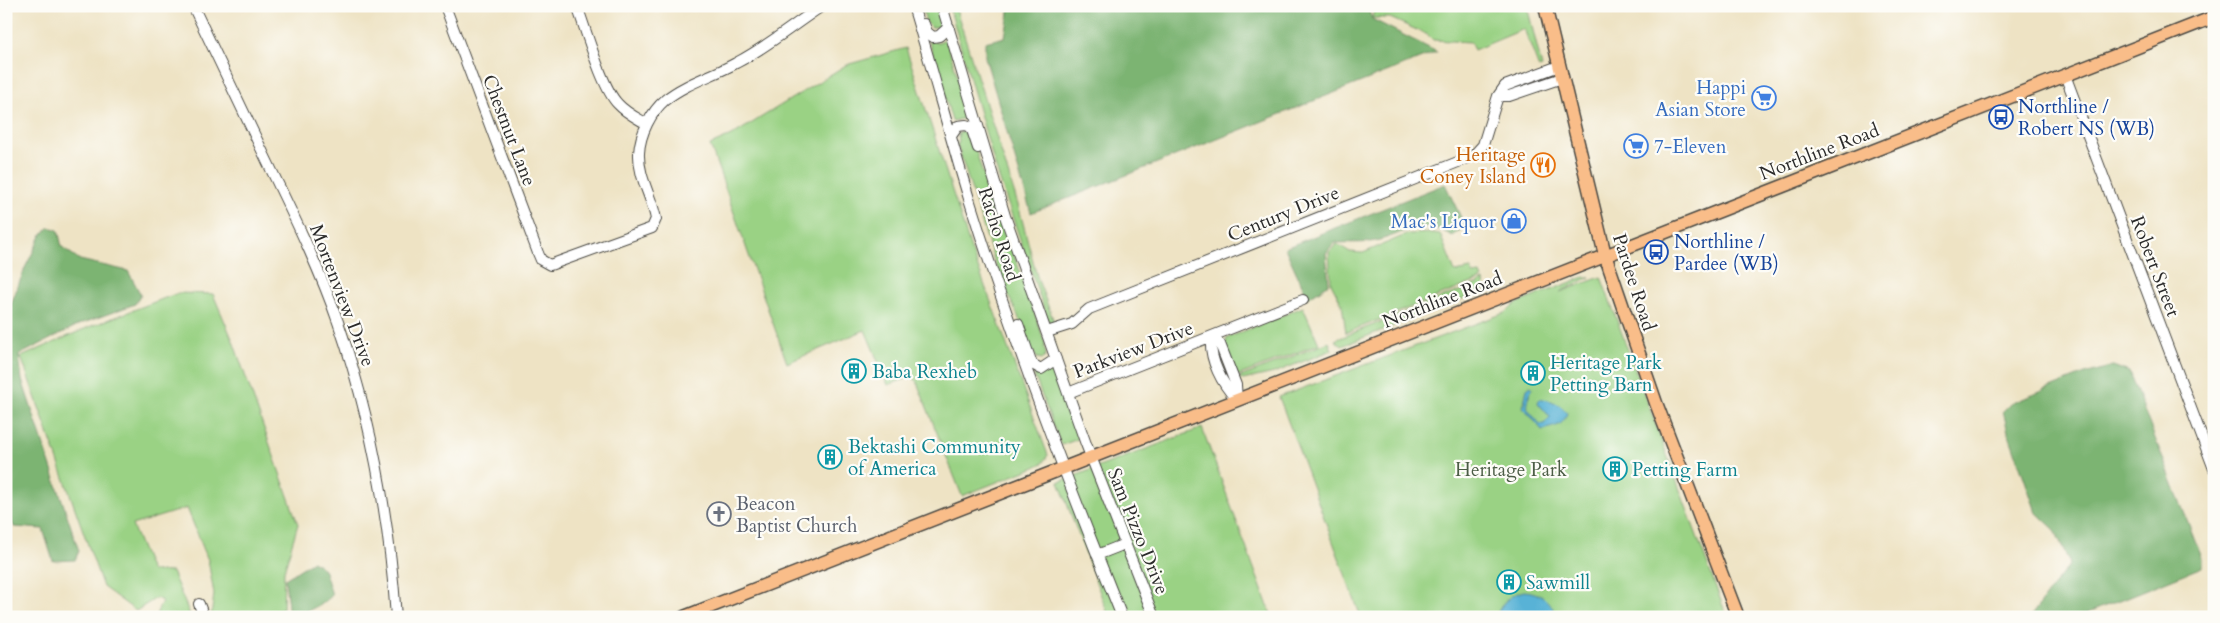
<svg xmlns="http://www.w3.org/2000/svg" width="2220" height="623" font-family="Cardo,serif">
<rect width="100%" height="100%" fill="#fdfcf7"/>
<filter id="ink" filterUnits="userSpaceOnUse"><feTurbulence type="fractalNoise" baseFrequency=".02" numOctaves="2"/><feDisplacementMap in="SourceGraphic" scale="10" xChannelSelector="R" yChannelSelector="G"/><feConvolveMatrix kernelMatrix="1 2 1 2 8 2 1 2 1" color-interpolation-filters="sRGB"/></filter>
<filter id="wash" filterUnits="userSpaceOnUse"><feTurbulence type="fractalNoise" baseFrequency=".0096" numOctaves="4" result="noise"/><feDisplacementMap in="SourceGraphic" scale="20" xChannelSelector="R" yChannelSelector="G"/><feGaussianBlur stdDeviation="1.12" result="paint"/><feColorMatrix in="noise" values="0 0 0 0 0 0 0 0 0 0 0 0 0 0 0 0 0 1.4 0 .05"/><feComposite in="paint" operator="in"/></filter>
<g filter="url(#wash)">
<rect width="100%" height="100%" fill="#eee3c4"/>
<path fill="#9ad284" stroke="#627e58" d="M 922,6 L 938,6 L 942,17 L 940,17 L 941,21 L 938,27 L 931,27 L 926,22 Z
M 949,6 L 955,6 L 1019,208 L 1038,280 L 1055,324 L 1048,321 L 996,169 Z
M 1375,6 L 1527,6 L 1542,67 L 1539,68 L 1524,29 L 1474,50 L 1470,42 L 1433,40 L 1428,35 L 1390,18 L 1372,18 Z
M 946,39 L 970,117 L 952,121 L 929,41 L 938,42 Z
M 906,48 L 970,246 L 1048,455 L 1043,463 L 1035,467 L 962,496 L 916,380 L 911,377 L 888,385 L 865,330 L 787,363 L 710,145 L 731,136 L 846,65 Z
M 962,131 L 972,138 L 982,171 L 999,211 L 1046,346 L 1044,346 L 1046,354 L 1043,359 L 1037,358 L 1033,352 L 1031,353 L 1019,318 L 999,276 L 957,144 L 959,143 L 958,134 Z
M 1434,233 L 1440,234 L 1455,272 L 1471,269 L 1473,275 L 1480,274 L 1482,279 L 1346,333 L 1342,304 L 1331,283 L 1329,252 L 1337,244 L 1350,252 L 1363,253 L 1408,234 Z
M 1584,277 L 1590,277 L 1560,292 L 1601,277 L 1727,617 L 1361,617 L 1279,397 L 1507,312 L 1515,304 Z
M 1484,281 L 1485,290 L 1342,346 L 1335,340 Z
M 178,293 L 213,294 L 233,341 L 298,524 L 284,571 L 283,609 L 256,617 L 211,617 L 214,594 L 208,560 L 187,508 L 132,525 L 151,571 L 172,572 L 191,617 L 155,617 L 162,601 L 156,598 L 136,611 L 103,587 L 21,357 L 89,327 Z
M 1303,307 L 1319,344 L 1237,376 L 1225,345 L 1227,338 Z
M 1329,342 L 1332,350 L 1274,373 L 1243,380 L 1238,378 Z
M 1054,369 L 1073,419 L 1078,439 L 1062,445 L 1060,443 L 1034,375 L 1036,372 L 1043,373 Z
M 1202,428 L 1272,617 L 1109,617 L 1059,482 Z"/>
<path fill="#7bb472" stroke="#53704e" d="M 1010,6 L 1367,6 L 1372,19 L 1437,52 L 1031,213 L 985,57 L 985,42 L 1005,37 Z
M 1445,184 L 1465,226 L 1453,236 C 1415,216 1409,234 1375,241 C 1363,244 1348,242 1335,243 L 1326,253 L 1329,284 L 1308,298 L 1285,248 Z
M 50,227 L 58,230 L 62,247 L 80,260 L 128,271 L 141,295 L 135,304 L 78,325 L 19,355 L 22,380 L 79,551 L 75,560 L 53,561 L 43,529 L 14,527 L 6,507 L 6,317 L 25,268 L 42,234 Z
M 2113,366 L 2129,372 L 2202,558 L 2202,567 L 2078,617 L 2030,617 L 2070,564 L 2055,530 L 2036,512 L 2008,432 L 2003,411 L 2010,404 L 2085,374 Z
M 313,561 L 324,569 L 332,595 C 328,602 298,617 289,617 L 285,579 Z"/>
<path fill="#58b2d6" stroke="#426e80" d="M 1531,386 L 1533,388 C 1522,407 1527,408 1540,424 L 1544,424 L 1550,417 L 1538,403 L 1539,399 C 1549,398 1562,405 1567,413 C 1563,427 1555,426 1542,430 L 1523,407 L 1527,389 Z
M 1524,591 C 1542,592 1550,602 1558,617 L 1496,617 C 1501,603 1510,594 1524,591 Z"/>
</g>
<g filter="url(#ink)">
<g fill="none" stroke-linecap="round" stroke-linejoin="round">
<g stroke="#484742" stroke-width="12">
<path id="minor" d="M 193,6 C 218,58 243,110 268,163 C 293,215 319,267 338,322 C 371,417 389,516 396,617
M 445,6 L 538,253 L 541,260 L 550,265 L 652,228 L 656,219 C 652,197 638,177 639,153 C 640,134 651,112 665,100 C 686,83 713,76 736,63 C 767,47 793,25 822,6
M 577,6 C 586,30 602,88 618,104 C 626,113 637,118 647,124
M 913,6 C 933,71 950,137 970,202 C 1014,343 1067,480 1122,617
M 942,6 L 1005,216 L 1086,444 L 1154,617
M 924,24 L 927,32 L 933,37 L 939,36 L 949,27
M 1559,66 L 1505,86 L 1498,96 L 1509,96 L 1562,78
M 2065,75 L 2214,469
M 951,136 L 958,126 L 966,125 L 971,127 L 978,148
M 1018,324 L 1032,364 L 1041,369 L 1056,359
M 1047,332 L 1072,324 L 1089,309 L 1473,156 L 1483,145 L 1498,96
M 1211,337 L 1220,344 L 1236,385 L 1237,400 C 1222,384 1209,360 1211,337 Z
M 1068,393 L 1303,300
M 1097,555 L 1125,544
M 199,604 L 204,617"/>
</g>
<g stroke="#484742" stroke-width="15">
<path id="major" d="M 1545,6 L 1605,255 L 1656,403 L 1738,617
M 684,617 L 2214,17"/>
</g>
<use href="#minor" stroke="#fff" stroke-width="10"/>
<use href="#major" stroke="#f9bd89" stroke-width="12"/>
</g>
</g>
<defs>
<g id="supermarket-ring" transform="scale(1.25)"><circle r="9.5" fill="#fdfcf7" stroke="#3f7fe0" stroke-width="1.5"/><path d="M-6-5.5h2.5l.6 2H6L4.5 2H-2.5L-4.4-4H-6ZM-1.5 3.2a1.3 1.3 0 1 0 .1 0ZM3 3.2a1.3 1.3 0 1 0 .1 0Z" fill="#3f7fe0"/></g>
<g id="bus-ring" transform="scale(1.25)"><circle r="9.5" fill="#fdfcf7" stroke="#1a4fb4" stroke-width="1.5"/><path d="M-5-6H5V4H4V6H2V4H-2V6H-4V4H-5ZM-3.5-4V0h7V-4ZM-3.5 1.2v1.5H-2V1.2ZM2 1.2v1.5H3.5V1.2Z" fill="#1a4fb4"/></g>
<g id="restaurant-ring" transform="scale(1.25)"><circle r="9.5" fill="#fdfcf7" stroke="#e8710a" stroke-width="1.5"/><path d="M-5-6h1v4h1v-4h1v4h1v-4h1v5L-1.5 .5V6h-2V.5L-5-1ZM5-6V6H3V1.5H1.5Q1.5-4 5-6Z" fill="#e8710a"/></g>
<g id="shop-ring" transform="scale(1.25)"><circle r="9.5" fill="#fdfcf7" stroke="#3f7fe0" stroke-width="1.5"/><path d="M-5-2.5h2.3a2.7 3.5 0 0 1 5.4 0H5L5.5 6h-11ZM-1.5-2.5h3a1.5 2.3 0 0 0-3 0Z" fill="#3f7fe0"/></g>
<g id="building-ring" transform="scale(1.25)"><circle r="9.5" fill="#fdfcf7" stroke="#0f9aa8" stroke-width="1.5"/><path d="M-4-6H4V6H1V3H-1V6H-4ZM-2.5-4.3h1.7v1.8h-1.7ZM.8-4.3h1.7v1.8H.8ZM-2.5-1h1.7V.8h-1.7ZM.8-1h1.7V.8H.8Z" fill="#0f9aa8"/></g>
<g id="church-ring" transform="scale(1.25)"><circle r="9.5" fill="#fdfcf7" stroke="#6b7280" stroke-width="1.5"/><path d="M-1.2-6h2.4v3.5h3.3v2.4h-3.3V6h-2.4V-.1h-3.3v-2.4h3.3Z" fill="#6b7280"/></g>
</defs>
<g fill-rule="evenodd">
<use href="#supermarket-ring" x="1764" y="98"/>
<use href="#bus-ring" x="2001" y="117"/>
<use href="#supermarket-ring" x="1636" y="146"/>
<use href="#restaurant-ring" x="1543" y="165"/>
<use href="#shop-ring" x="1514" y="221"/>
<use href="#bus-ring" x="1656" y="252"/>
<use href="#building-ring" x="854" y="371"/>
<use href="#building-ring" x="1533" y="373"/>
<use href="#building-ring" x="830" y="457"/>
<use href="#building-ring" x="1615" y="469"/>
<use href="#church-ring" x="719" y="514"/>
<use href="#building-ring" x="1509" y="582"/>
</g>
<g text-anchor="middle" stroke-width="4.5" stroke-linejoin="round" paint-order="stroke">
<g font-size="19" fill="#366cbe" stroke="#fdfcf7" text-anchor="end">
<text x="1746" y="94">Happi<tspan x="1746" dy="22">Asian Store</tspan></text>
<text x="1654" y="153" text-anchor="start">7-Eleven</text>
<text x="1496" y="228">Mac's Liquor</text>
</g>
<g font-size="19" fill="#164399" stroke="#fdfcf7" text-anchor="start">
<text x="2018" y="113">Northline /<tspan x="2018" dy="22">Robert NS (WB)</tspan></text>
<text x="1674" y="248">Northline /<tspan x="1674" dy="22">Pardee (WB)</tspan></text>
</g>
<g font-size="19" fill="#2b2b2b" stroke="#fdfcf7">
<text transform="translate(510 130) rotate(69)" y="7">Chestnut Lane</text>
<text transform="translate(1819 151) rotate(-21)" y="7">Northline Road</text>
<text transform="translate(1283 213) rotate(-22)" y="7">Century Drive</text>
<text transform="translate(1000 234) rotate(72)" y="7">Racho Road</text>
<text transform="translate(2156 266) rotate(69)" y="7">Robert Street</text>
<text transform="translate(1635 282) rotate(72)" y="7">Pardee Road</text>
<text transform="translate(343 295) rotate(69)" y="7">Mortenview Drive</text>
<text transform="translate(1442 299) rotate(-21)" y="7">Northline Road</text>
<text transform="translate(1133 349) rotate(-21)" y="7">Parkview Drive</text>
<text transform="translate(1139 531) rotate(68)" y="7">Sam Pizzo Drive</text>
</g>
<g font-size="19" fill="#c56008" stroke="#fdfcf7" text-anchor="end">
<text x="1526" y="161">Heritage<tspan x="1526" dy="22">Coney Island</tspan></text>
</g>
<g font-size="19" fill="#0d838f" stroke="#fdfcf7" text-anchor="start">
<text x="1550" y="369">Heritage Park<tspan x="1550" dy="22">Petting Barn</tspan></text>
<text x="872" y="378">Baba Rexheb</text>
<text x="848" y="453">Bektashi Community<tspan x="848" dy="22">of America</tspan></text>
<text x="1632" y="476">Petting Farm</text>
<text x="1526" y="589">Sawmill</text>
</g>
<g font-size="19" fill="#4c5d46" stroke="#fdfcf7">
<text x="1511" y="476">Heritage Park</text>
</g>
<g font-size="19" fill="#5b616d" stroke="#fdfcf7" text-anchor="start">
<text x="736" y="510">Beacon<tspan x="736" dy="22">Baptist Church</tspan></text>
</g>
</g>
<rect width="2220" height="623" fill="none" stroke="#fdfcf7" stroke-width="25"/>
</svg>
